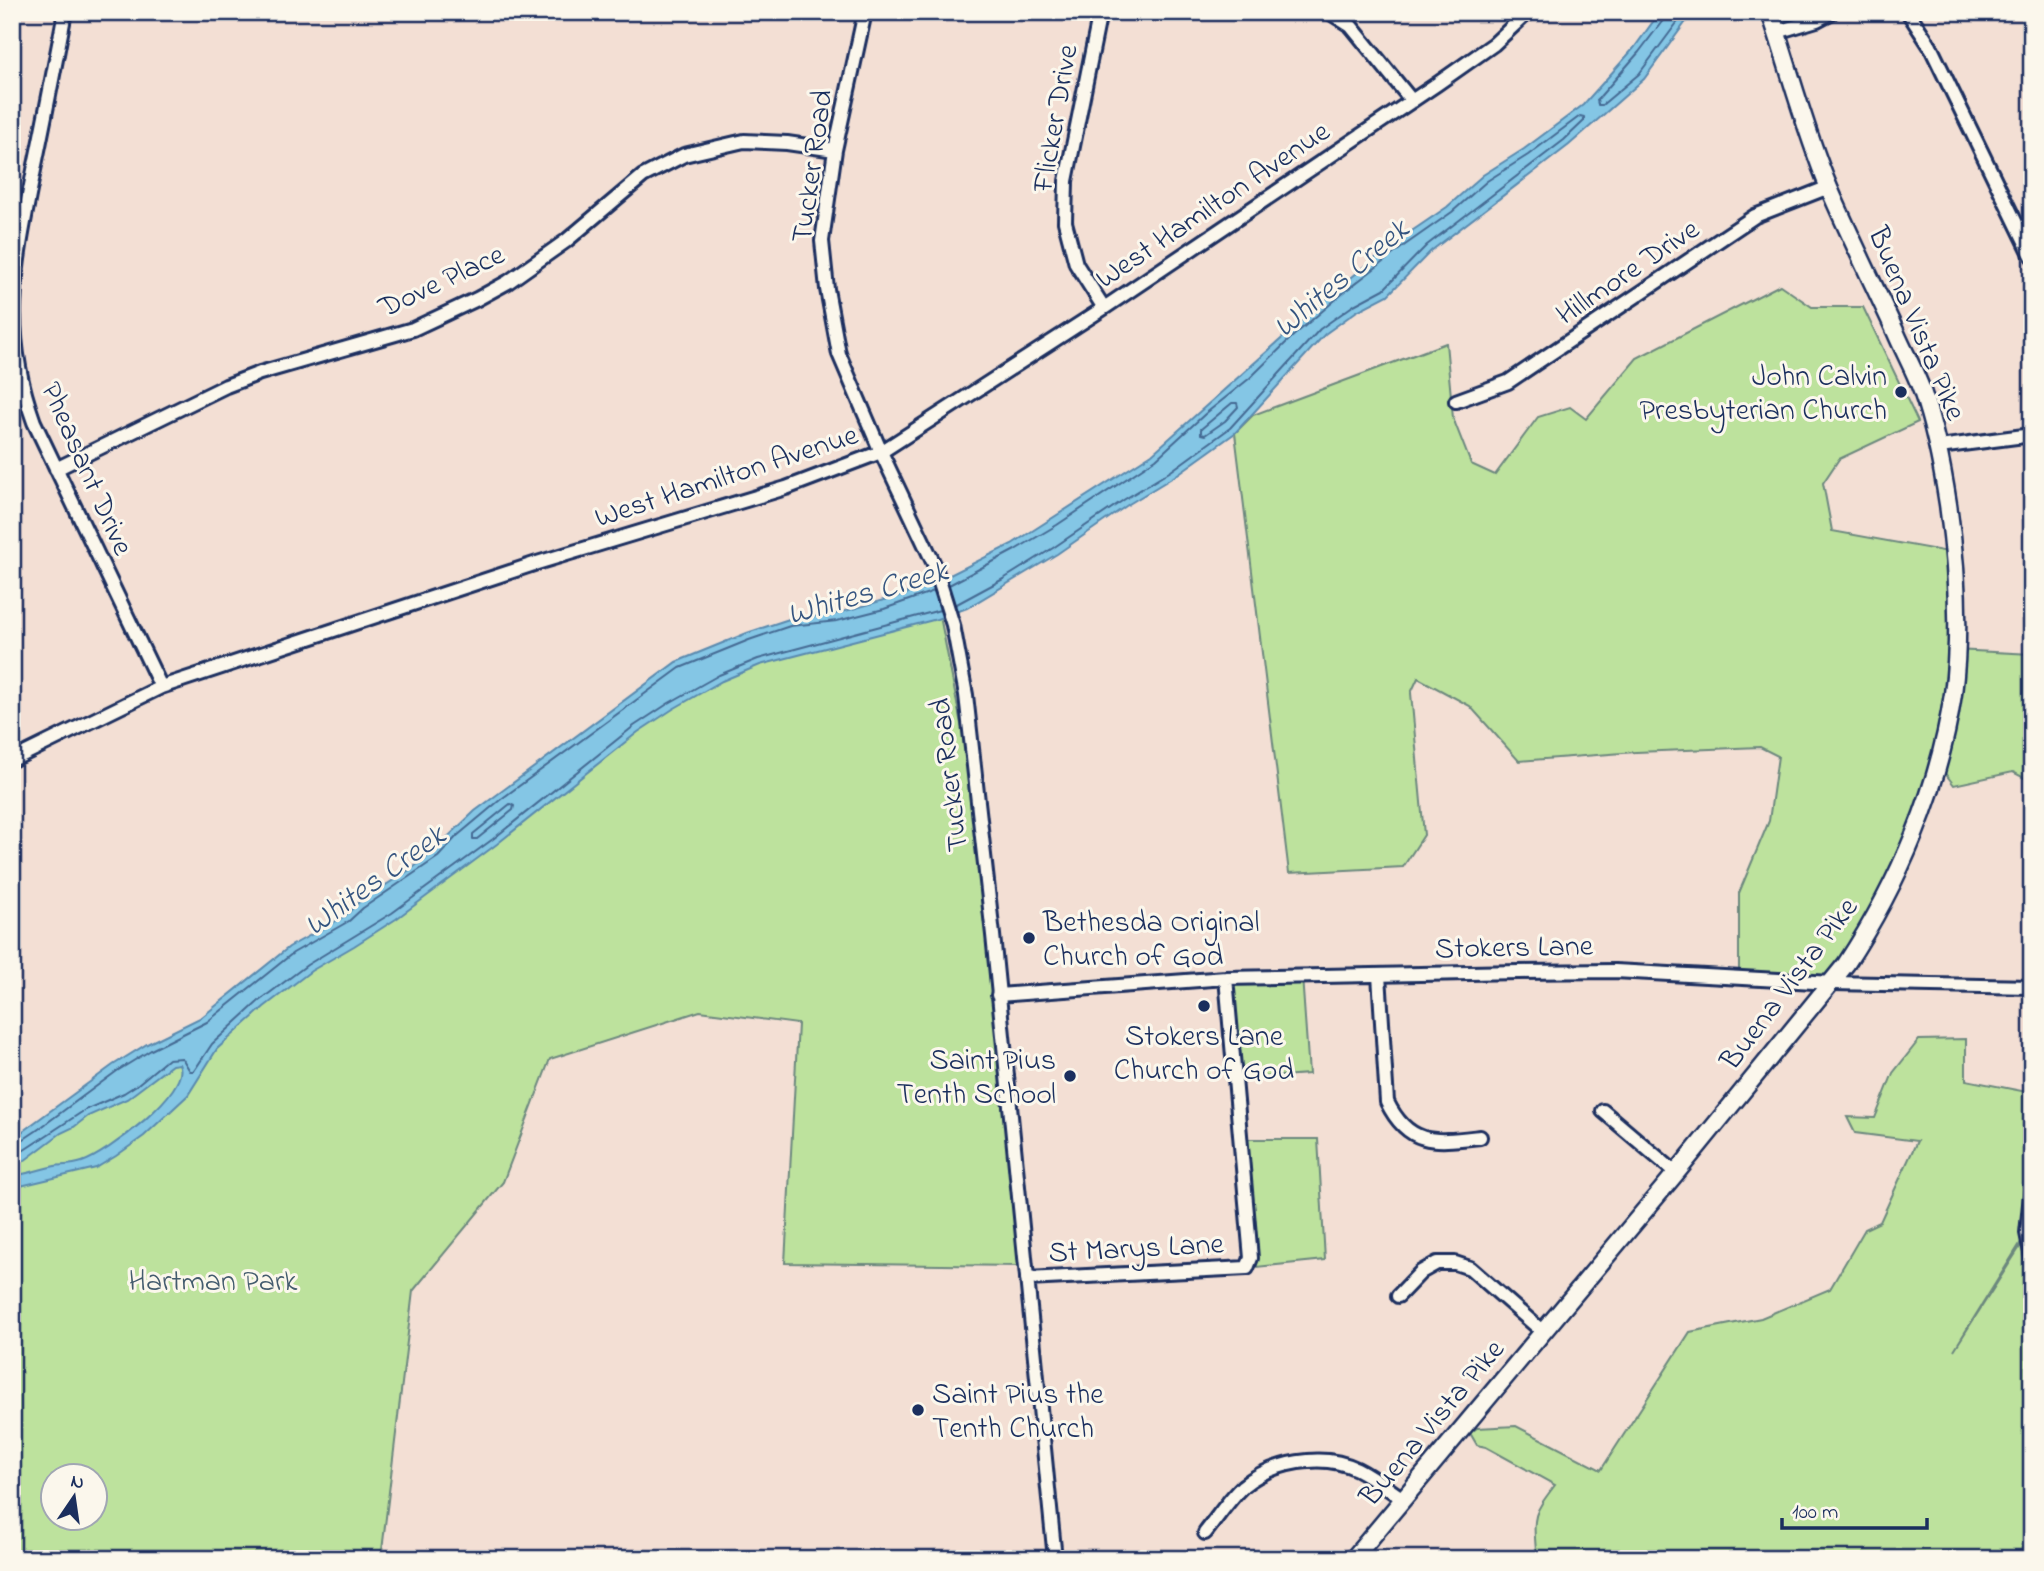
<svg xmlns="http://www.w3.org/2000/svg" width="2044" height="1571" font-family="'Indie Flower',sans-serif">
<rect width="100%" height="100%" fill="#f3dfd4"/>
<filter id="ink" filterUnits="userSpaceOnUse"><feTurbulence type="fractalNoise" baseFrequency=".0143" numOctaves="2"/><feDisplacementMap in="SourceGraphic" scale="14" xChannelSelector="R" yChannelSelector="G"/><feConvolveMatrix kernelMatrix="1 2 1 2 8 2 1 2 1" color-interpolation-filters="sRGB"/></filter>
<g filter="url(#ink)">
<path fill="#bde29d" stroke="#6c887e" stroke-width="2" fill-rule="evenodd" d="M 1780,285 L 1812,307 L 1863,307 L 1918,422 L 1839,459 L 1823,483 L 1832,531 L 1954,553 L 1955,650 L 2032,654 L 2032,782 L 2013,772 L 1954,785 L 1938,764 L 1916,831 L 1832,983 L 1739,977 L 1739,893 L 1769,821 L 1778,756 L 1760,747 L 1636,752 L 1519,761 L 1470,706 L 1418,678 L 1411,693 L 1424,835 L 1403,867 L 1289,873 L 1235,433 L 1253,415 L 1446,343 L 1453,418 L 1471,464 L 1495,475 L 1538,417 L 1570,407 L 1586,419 L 1637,358 Z
M 940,616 L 968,760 L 1019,1266 L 785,1263 L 798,1024 L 700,1011 L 550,1059 L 503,1182 L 413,1291 L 381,1559 L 12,1559 L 12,1158 L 541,784 L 743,666 ZM 52,1476 L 94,1476 L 94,1518 L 52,1518 Z
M 1302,976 L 1309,1074 L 1235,1079 L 1226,978 Z
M 1966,1039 L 1966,1080 L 2032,1093 L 2032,1232 L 2026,1234 L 1954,1350 L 2027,1236 L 2032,1258 L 2032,1559 L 1529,1559 L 1536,1551 C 1533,1515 1533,1514 1555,1485 L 1486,1447 L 1477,1445 L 1470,1433 L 1477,1428 L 1516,1426 L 1601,1470 L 1690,1332 L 1761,1318 L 1830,1289 L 1865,1229 L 1880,1222 L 1917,1141 L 1855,1133 L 1847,1117 L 1875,1118 L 1893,1073 L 1919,1040 Z
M 1240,1139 L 1318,1139 L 1325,1260 L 1247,1268 Z"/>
<path fill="#84c6e5" stroke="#5a8aaf" stroke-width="2" d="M 1660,12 L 1693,12 L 1644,79 L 1569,145 L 1431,251 L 1388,295 L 1357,311 L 1325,334 L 1235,433 L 1175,476 L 1129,504 L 1057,554 L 967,608 L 937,619 L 760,665 L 722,681 L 673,709 L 638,732 L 497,844 L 396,919 L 354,946 L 311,971 L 264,1007 L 217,1049 L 188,1095 L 144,1136 L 116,1156 L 96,1168 L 12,1188 L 12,1176 C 27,1174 40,1169 55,1166 C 63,1165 73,1165 82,1162 C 105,1155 193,1090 179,1064 L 172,1065 L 127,1099 L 88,1116 L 74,1127 L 61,1133 L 24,1161 L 12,1166 L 12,1139 L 113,1065 L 147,1044 L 202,1017 L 289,947 L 345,916 L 359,902 L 414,867 L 433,851 L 475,811 L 676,662 L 747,633 L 789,619 L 835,614 L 922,589 L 1012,544 L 1152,454 L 1343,284 L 1400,239 L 1447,207 L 1483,175 L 1524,149 L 1583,105 L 1634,48 Z"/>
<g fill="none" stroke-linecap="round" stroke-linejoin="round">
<path stroke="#456b94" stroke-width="2" d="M 1665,12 L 1664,19 L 1639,52 L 1597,100 L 1598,105 L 1602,105 L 1639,74 L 1685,12
M 1232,403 L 1237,403 L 1238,407 L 1225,421 L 1205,435 L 1201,434 L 1201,429 Z
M 949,585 L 1015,550 L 1057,525 L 1156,459 L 1205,414 L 1250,378 L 1292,337 L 1348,289 L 1405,245 L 1452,212 L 1487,181 L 1528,155 L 1580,116 L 1584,117 L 1584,121 L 1564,140 L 1427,245 L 1384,289 L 1354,305 L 1320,329 L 1230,428 L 1171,471 L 1125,499 L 1053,548 L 1005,578 L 955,605
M 510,804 L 514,806 L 513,810 L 477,839 L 473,839 L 473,834 Z
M 12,1144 L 18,1143 L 36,1131 L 117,1071 L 151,1050 L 207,1022 L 293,953 L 349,921 L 363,908 L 438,857 L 457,836 L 500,800 L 680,668 L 749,640 L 790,626 L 837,621 L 884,609 L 934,591
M 12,1158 L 85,1110 L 124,1093 L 138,1084 L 168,1059 L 182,1058 L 190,1071 L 194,1071 L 212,1044 L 259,1001 L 307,965 L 392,913 L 493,839 L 634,726 L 669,703 L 719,675 L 758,659 L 940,610"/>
<g stroke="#1b2f5e" stroke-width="18">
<path id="minor" d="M 65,12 C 55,65 45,117 34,170 C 16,263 0,329 34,422 L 161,687
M 865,12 L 835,150 L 822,241 L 827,289 L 839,354 L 881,452 L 934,564 L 953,625 L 966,695 L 993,935 L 1055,1559
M 1100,12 L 1066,181 L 1065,222 L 1076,264 L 1104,308
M 1329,12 L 1351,26 L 1412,101
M 1908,12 L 1930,46 L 2032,256
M 1777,32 L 1817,20 L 1832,12
M 1456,401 L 1508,382 L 1755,216 L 1829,187
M 1939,447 L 2032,435
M 56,469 L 226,386 L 260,373 L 413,329 L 477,299 L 508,282 L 566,241 L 643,176 L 684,155 L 744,141 L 787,143 L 835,150
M 12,760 L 161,687 L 537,563 L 786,488 L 881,452 L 1104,308 L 1437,84 L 1494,44 L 1528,12
M 1379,975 L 1387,1102 C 1409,1147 1436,1142 1480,1137
M 998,995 L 1226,978 L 1518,972 L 1615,971 L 1832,983 L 2032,987
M 1603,1111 L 1676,1173
M 2032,1185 L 2027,1233 L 2032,1258
M 1027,1279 L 1247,1268 L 1251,1258 L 1226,978
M 1398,1296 L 1421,1272 L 1437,1263 L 1455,1263 L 1470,1268 L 1543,1332
M 1205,1533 C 1217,1518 1229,1499 1243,1486 C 1272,1462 1322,1452 1357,1469 C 1373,1477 1388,1489 1403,1499"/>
</g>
<g stroke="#1b2f5e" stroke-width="21">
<path id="major" d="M 1353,1559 L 1676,1173 L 1846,964 C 1899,883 1939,790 1953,694 C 1961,632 1957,567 1948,504 C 1942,465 1935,428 1922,391 C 1915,371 1904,352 1896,333 C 1874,285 1850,237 1829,188 C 1805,131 1790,71 1770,12"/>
</g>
<use href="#minor" stroke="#fbf7ec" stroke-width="12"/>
<use href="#major" stroke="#fbf7ec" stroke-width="16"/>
</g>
</g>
<g fill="#1b2f5e" stroke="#fbf7ec" stroke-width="2.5">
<circle cx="1901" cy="392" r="7"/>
<circle cx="1029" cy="938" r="7"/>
<circle cx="1204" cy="1006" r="7"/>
<circle cx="1070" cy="1076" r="7"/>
<circle cx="918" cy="1410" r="7"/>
</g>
<g text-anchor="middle" stroke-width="6" stroke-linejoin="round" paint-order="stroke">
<g font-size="30" fill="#1b2f5e" stroke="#fbf7ec">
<text transform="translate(1054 118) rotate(-80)" y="10">Flicker Drive</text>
<text transform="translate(811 166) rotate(-82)" y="10">Tucker Road</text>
<text transform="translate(1212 204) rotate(-34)" y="10">West Hamilton Avenue</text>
<text transform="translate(1627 271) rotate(-34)" y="10">Hillmore Drive</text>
<text transform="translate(441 280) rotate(-25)" y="10">Dove Place</text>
<text transform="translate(1918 323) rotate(67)" y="10">Buena Vista Pike</text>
<text transform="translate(88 468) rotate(66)" y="10">Pheasant Drive</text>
<text transform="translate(726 475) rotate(-18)" y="10">West Hamilton Avenue</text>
<text transform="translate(948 775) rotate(-97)" y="10">Tucker Road</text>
<text transform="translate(1514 946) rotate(-1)" y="10">Stokers Lane</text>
<text transform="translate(1788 983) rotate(-53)" y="10">Buena Vista Pike</text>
<text transform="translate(1136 1247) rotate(-3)" y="10">St Marys Lane</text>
<text transform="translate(1431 1422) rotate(-50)" y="10">Buena Vista Pike</text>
</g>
<g font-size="30" fill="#1b2f5e" stroke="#fbf7ec" text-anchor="end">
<text x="1887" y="385">John Calvin<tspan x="1887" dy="34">Presbyterian Church</tspan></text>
<text x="1043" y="931" text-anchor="start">Bethesda Original<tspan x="1043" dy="34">Church of God</tspan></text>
<text x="1204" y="1045" text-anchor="middle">Stokers Lane<tspan x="1204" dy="34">Church of God</tspan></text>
<text x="1056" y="1069">Saint Pius<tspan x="1056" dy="34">Tenth School</tspan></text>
<text x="932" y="1403" text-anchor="start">Saint Pius the<tspan x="932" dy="34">Tenth Church</tspan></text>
</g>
<g font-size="30" fill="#445c6e" stroke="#fbf7ec">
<text x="213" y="1290">Hartman Park</text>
</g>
<g font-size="32" font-style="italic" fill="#355580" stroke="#fbf7ec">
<text transform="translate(1340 277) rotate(-40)" y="11">Whites Creek</text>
<text transform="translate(867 591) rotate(-16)" y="11">Whites Creek</text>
<text transform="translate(374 879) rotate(-36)" y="11">Whites Creek</text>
</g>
</g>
<rect width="2044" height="1571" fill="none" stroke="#fbf7ec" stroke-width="42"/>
<rect x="21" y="21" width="2002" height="1529" fill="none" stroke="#1b2f5e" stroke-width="2.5" filter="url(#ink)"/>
<g transform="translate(74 1497) rotate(13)"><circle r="33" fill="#fbf7ec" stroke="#a1a7b3" stroke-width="2"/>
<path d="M0-5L12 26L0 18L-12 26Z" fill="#1b2f5e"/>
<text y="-10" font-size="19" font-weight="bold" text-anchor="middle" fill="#1b2f5e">N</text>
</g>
<path d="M1782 1518v10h145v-10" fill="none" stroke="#1b2f5e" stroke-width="3.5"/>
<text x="1792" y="1518" font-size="21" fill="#1b2f5e" stroke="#fbf7ec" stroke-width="5" paint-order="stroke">100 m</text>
</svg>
